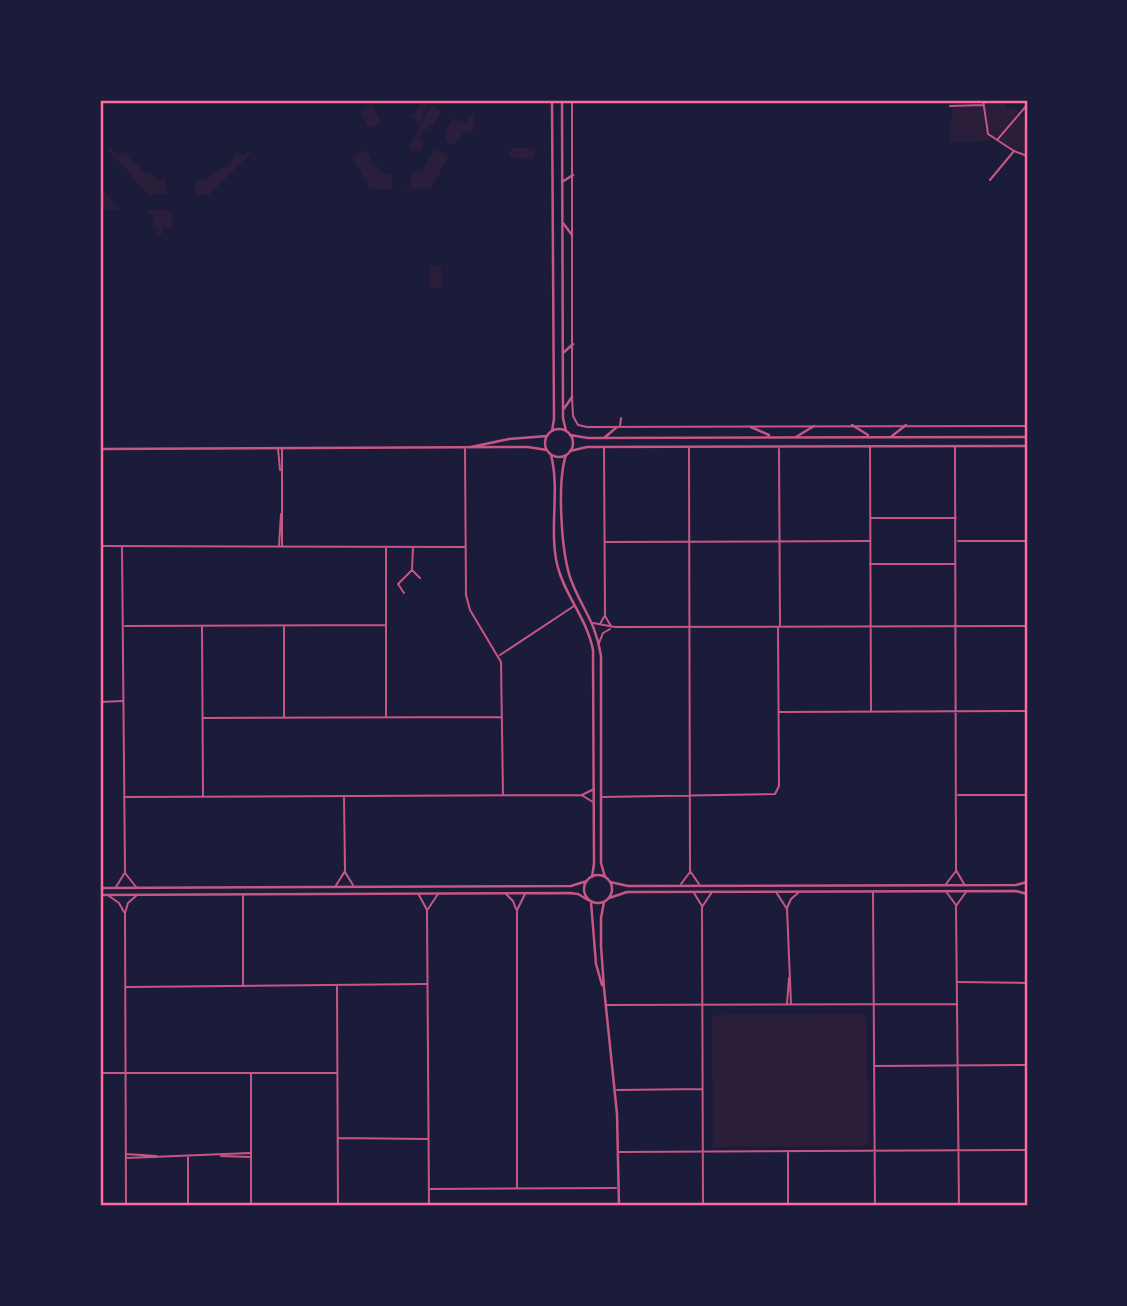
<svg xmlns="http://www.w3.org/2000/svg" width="1127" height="1306" font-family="'Nunito Sans',sans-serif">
<rect width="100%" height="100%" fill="#1b1b3a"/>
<path fill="#2a1e3b" d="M 368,100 L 370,100 L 381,123 L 369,128 L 360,112 L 371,104 Z
M 422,100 L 433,100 L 431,104 L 441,111 L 433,127 L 430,125 L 427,131 L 424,129 L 419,138 L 424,144 L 421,151 L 411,151 L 411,147 L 409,147 L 431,104 L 429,103 L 419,123 L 410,116 L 417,110 Z
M 984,100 L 1006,100 L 1006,109 L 1015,107 L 1019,113 L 996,138 C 983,133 985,113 984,100 Z
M 980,106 L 983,110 L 985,131 L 991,141 L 950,142 L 952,107 Z
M 472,114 L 474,115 L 474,130 L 463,133 L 455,145 L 444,140 L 447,135 L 445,133 L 453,118 L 466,123 Z
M 1020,115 L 1025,116 L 1023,125 L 1027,126 L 1027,155 L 1015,150 L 1000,140 Z
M 111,148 L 117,156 L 126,151 L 133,163 L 139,162 L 142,171 L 153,174 L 155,180 L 166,180 L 166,194 L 149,195 L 108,150 Z
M 512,148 L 537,148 L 534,150 L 534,159 L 511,158 L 508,153 Z
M 248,150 L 251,153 L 209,195 L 195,195 L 195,180 L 207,180 L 210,174 L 230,164 L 236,152 L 244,156 Z
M 362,150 L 364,153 L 367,151 L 375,167 L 380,167 L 380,173 L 392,174 L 392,187 L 396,189 L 370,189 L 352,156 Z
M 439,150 L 449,156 L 431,188 L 406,189 L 406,187 L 410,187 L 411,173 L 423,173 L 424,166 L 427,165 L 427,161 L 435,151 Z
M 102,189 L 120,209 L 120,211 L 102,210 Z
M 148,210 L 172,210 L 173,228 L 162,228 L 162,235 L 156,235 L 156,228 L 153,228 L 153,215 L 148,215 Z
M 429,266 L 441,266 L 442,288 L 430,288 Z
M 863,1014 L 867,1020 L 868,1143 L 864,1146 L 713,1147 L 712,1018 L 716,1015 Z"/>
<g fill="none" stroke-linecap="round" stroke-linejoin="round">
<path stroke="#c65784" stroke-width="2" d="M 983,100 L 988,134 L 1014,151 L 1027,156
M 950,106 L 983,105
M 997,140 L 1027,105
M 990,180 L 1014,151
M 620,426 L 621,418"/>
<path stroke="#c65784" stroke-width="2" d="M 572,100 L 572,397 L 573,416 L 578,425 L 587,427 L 1027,426
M 870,447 L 871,712
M 955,447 L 956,870 L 964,884
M 278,448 L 280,470
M 689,448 L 690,871 L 699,884
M 465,449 L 466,595 L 470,610 L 501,662 L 503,795
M 779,449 L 780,625
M 870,518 L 956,518
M 958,541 L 1027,541
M 605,542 L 869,541
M 282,545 L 282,449
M 100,546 L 465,547
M 279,546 L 281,514
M 122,547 L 125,873 L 136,887
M 386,547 L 386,717
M 413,547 L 412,570 L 420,578
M 870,564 L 955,564
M 404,593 L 398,584 L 412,570
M 605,616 L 611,626
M 593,623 L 615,627 L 1027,626
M 600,624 L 605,615 L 604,448
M 125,626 L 386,625
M 202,627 L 203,796
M 599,643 L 603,633 L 610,629
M 500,655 L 574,606
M 100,702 L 122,701
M 779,712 L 1027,711
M 284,716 L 284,627
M 203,718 L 501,717
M 958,795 L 1027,795
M 583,796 L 593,802
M 124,797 L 582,795 L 594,789
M 602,797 L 775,794 L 779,786 L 778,628
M 345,872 L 353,885
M 681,884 L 690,872
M 946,884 L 956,871
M 116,887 L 124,874
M 335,887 L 345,871 L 344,798
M 776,892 L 787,909 L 791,1004
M 694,893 L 702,906
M 873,893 L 875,1206
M 947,893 L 956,905
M 506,894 L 513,901 L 516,909
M 419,895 L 427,910 L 429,1206
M 109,896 L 119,903 L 124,912
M 243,896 L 243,985
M 787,908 L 791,899 L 798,893
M 428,909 L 438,894
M 958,982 L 1027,983
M 127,987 L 426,984
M 337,987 L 338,1206
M 787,1004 L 789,978
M 606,1005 L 957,1004
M 875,1066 L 1027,1065
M 100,1073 L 337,1073
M 251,1074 L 251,1206
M 617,1090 L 702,1089
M 338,1138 L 427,1139
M 788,1151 L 788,1206
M 619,1152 L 1027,1150
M 126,1154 L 156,1156
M 188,1156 L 188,1206
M 221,1156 L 251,1157
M 126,1158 L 250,1153
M 517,1188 L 517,910 L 525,894
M 430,1189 L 616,1188
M 126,1206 L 125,913 L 128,903 L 136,896
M 703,1206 L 702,907 L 712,892
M 959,1206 L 956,906 L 966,892"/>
<path stroke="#c65784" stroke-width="2.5" d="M 562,100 L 563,418 L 566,431
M 562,182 L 573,175
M 563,223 L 572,235
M 563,353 L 573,344
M 563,410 L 572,397
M 852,425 L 868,435
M 751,427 L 769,435
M545 443a14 14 0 1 1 28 0a14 14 0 1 1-28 0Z
M 552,431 L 554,419 L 552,100
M 570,435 L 588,438 L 1027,437
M 892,436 L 906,425
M 796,437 L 814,426
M 604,438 L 617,427
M 471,447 L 509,439 L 547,436
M 100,449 L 528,447 L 547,450
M 570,451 L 587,447 L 1027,446
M 551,455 C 560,490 549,528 557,564 C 564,595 587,618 593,650 L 594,864 L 592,877
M 566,455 C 557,482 561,552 571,580 C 582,609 596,622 601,656 L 601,863 L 605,877
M584 889a14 14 0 1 1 28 0a14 14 0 1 1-28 0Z
M 610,882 L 628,886 L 1016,885 L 1027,882
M 100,888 L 571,886 L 587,881
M 100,895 L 570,893 L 578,894 L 588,900
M 609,898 L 627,892 L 1016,891 L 1027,894
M 591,902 L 596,964 L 602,985
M 604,902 L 601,918 L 601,946 L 604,988 L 617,1114 L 619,1206"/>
</g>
<rect width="1127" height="1306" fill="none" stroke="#1b1b3a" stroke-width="203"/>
<rect x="102" y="102" width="924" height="1102" fill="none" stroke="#ff6b9d" stroke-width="2.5"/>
</svg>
